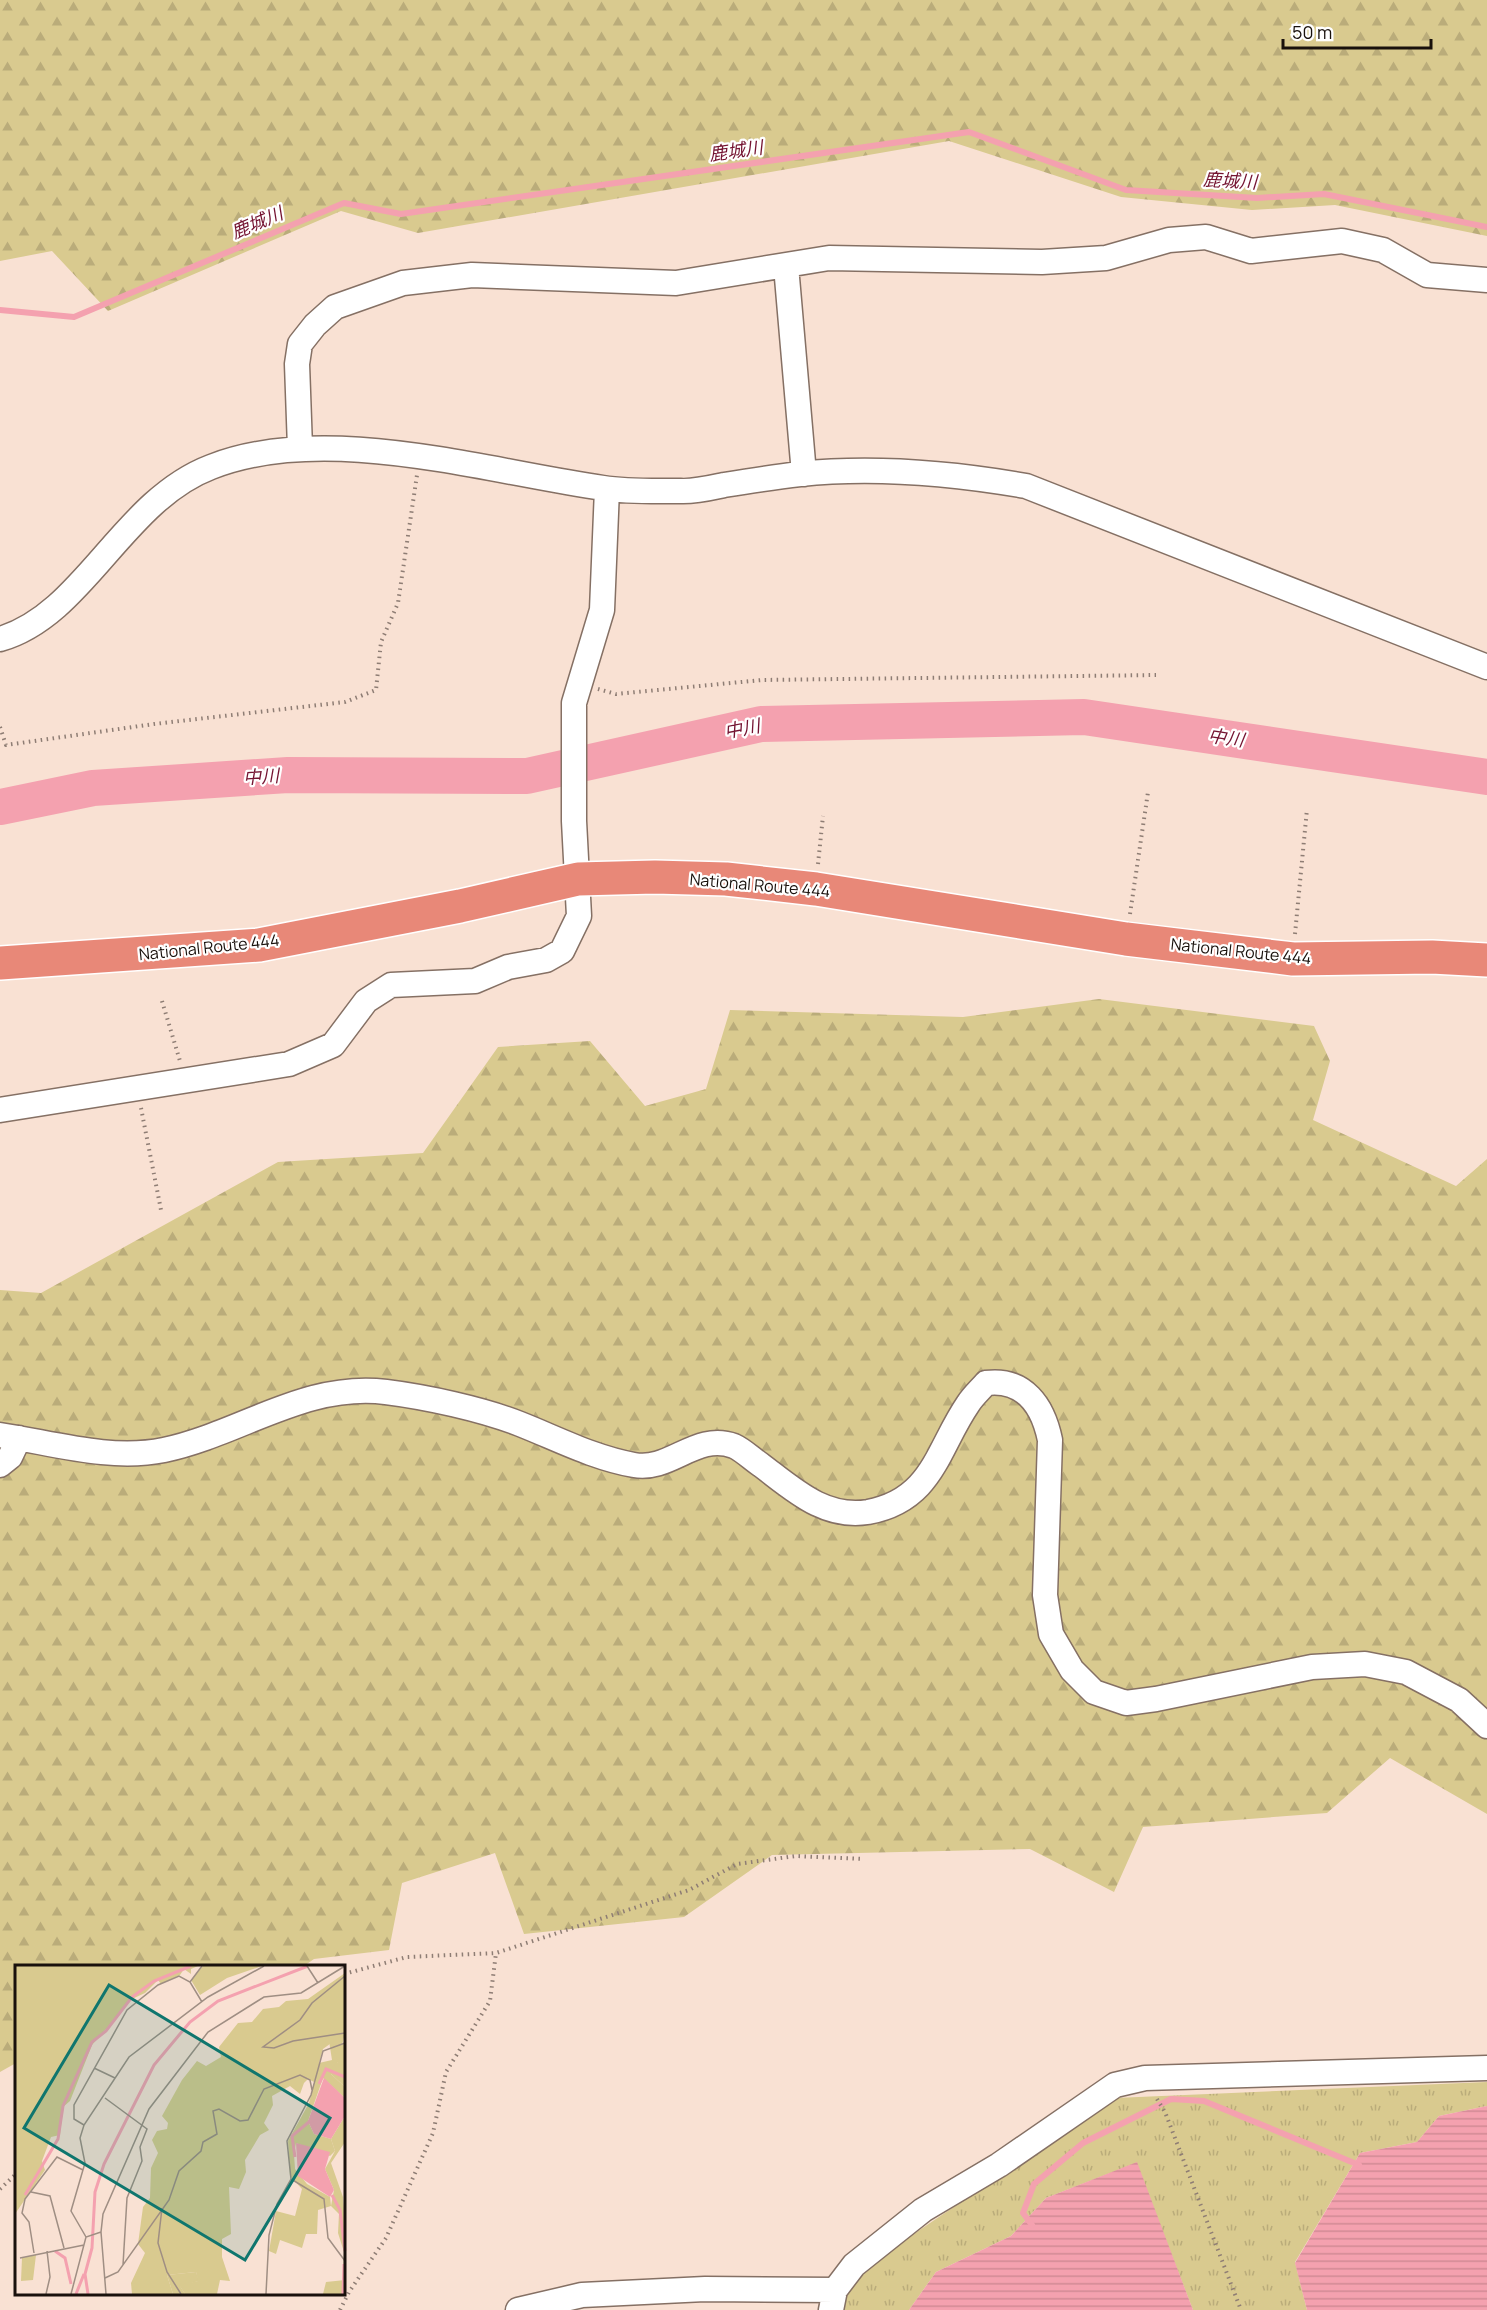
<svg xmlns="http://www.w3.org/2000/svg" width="1487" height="2310" font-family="Manrope,'Noto Sans JP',sans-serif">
<defs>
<pattern id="grass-tufts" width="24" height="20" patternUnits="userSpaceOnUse" patternTransform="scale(1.5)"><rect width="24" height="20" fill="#d9ca8f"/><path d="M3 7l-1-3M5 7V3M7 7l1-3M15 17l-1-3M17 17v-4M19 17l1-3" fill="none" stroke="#baac7a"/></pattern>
<pattern id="forest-firs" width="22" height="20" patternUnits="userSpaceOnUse" patternTransform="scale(1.5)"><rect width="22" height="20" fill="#d9ca8f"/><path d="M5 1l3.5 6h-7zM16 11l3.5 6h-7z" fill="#baac7a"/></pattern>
<pattern id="water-rules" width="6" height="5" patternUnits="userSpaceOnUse" patternTransform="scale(1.5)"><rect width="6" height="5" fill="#f4a1af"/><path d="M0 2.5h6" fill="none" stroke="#d18a95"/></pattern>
</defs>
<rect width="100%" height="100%" fill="#f9e1d3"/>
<path fill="url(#grass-tufts)" d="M 1487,2082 L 1487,2106 L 1439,2116 L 1417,2142 L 1360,2153 L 1295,2262 L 1307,2310 L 1193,2310 L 1136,2163 L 1046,2198 L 1011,2236 L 936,2272 L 909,2310 L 839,2310 L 862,2269 L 1115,2098 Z"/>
<path fill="url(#forest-firs)" d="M 0,0 L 1487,0 L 1487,236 L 1335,205 L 1252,210 L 1121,197 L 949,141 L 418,233 L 341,211 L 108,311 L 52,251 L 0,261 Z
M 1099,999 L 1314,1026 L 1330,1061 L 1313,1120 L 1456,1186 L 1487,1159 L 1487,1814 L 1390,1758 L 1327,1813 L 1143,1827 L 1114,1892 L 1030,1849 L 772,1855 L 684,1917 L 524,1934 L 495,1853 L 402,1883 L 389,1950 L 314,1959 L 304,1966 L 16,1966 L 16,2063 L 0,2072 L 0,1290 L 41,1293 L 278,1162 L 423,1153 L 498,1047 L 590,1041 L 645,1106 L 706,1089 L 730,1010 L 963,1017 Z"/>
<path fill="url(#water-rules)" d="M 1487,2106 L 1487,2310 L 1307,2310 L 1295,2263 L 1360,2153 L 1417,2142 L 1439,2116 Z
M 1137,2162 L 1193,2310 L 909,2310 L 936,2272 L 1011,2236 L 1046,2198 Z"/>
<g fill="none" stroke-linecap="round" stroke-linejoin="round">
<path stroke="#f4a1af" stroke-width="6" d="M 0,310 L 74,317 L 344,203 L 401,214 L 969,132 L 1126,190 L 1257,198 L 1324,194 L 1487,227
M 1032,2225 L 1023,2213 L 1034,2184 L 1083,2143 L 1171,2099 L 1204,2101 L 1359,2165"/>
<path stroke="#f4a1af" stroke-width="36" d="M 0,807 L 93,788 L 288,775 L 527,776 L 761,724 L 1084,717 L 1487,777"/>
<g stroke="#857064" stroke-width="27">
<path id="minor" d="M 786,266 L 804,474
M 300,448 L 297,364 L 300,344 L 315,325 L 335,307 L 403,283 L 472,275 L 676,283 L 829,258 L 1042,262 L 1106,258 L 1169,240 L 1206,237 L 1251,251 L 1342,241 L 1383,250 L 1427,275 L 1487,280
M 0,639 C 84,615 122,501 211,467 C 325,422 484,471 603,488 C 628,492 655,491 680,491 C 694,492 710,488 724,485 C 749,481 775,477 800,474 C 876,466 951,473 1026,486 L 1487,667
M 0,1110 L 289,1064 L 333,1045 L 366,1001 L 391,985 L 475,981 L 508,967 L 546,960 L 562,951 L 579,916 L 574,821 L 574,703 L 602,610 L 607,489
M 0,1435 C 53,1443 110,1461 164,1450 C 240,1434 305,1382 386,1392 C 426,1397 482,1409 520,1424 C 558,1439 594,1458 634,1465 C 670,1472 696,1432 734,1446 C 743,1450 752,1459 761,1465 C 793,1489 824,1519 868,1512 C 933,1500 937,1449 968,1404 C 973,1396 980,1390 986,1383 C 1024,1378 1043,1406 1050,1440 L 1045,1595 L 1051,1634 L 1072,1670 L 1094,1692 L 1126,1703 L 1156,1699 L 1312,1667 L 1365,1664 L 1406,1672 L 1459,1700 L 1487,1726
M 0,1465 L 10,1457 L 19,1438
M 518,2310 L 582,2295 L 705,2289 L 835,2290
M 831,2310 L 835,2290 L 854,2265 L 923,2210 L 999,2165 L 1115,2085 L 1145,2078 L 1487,2068"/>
</g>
<g stroke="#fff" stroke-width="36">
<path id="highway" d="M 0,963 L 259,945 L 460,906 L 578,879 L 655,877 L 726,879 L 816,889 L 1126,939 L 1293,959 L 1432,957 L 1487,960"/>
</g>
<path stroke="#8e7d74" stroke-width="4" stroke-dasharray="1.5 4.5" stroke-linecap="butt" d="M 598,689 L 616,694 L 762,680 L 1156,675
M 0,727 L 6,745 L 154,724 L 345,702 L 376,690 L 381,642 L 398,603 L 417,475
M 818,864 L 823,816
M 1130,914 L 1148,792
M 1295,934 L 1307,809
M 162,1001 L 180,1061
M 141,1108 L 161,1210
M 344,1974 L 407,1957 L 496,1953 L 689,1890 L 737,1864 L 796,1856 L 863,1859
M 1157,2099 L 1165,2112 L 1241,2310
M 0,2189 L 16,2174
M 340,2310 L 349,2292 L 386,2238 L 433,2133 L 446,2072 L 490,2001 L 496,1953"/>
<use href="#minor" stroke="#fff" stroke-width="24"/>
<use href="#highway" stroke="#e88878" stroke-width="33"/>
</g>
<g text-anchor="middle" stroke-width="4.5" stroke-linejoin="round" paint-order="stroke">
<g font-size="16" fill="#19110c" stroke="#fff">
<text transform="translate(760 885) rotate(5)" y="6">National Route 444</text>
<text transform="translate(209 947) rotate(-6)" y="6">National Route 444</text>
<text transform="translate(1241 951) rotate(6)" y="6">National Route 444</text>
</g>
<g font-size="18" font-style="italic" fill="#741331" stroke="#fff">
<text transform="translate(736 151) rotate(-8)" y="6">鹿城川</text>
<text transform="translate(1230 181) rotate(3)" y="6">鹿城川</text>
<text transform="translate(257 223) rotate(-23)" y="6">鹿城川</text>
<text transform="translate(742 729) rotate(-11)" y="6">中川</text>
<text transform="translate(1226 738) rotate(8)" y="6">中川</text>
<text transform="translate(261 777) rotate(-4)" y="6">中川</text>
</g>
</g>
<g transform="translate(15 1965)">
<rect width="330" height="330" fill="#f9e1d3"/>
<path d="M 330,68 L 323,97 L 316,109 L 330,122 L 330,133 L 308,113 L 293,156 L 299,169 L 316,174 L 320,186 L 315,191 L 281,178 L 279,189 L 280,204 L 292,219 L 315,232 L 316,241 L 303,245 L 302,269 L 291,269 L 287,283 L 265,275 L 261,289 L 254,286 L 261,246 L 280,251 L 287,224 L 275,211 L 273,176 L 294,138 L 304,98 L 317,95 L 314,76 ZM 181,307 L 184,316 L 165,321 L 170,329 L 158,329 L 152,310 ZM 330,315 L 330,329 L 308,329 L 311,317 Z" fill="#d9ca8f"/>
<path d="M 0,1 L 183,1 L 176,4 L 176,9 L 169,4 L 165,10 L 146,19 L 143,15 L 130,28 L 117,34 L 77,80 L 55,136 L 48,142 L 45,170 L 36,172 L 27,196 L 30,205 L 0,249 ZM 330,8 L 330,68 L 308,84 L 304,98 L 309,103 L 299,117 L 293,114 L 289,118 L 285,129 L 275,121 L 257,131 L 258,140 L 249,158 L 254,165 L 245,170 L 230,195 L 231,207 L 224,224 L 214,222 L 216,269 L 207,274 L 207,292 L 215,316 L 205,315 L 202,329 L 170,329 L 164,320 L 183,316 L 181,307 L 152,310 L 158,329 L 117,329 L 116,318 L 130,288 L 123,279 L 128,242 L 135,233 L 136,203 L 143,188 L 137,175 L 142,166 L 152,164 L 153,158 L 147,151 L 167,115 L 182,96 L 191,101 L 206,92 L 204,82 L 223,58 L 237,57 L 248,44 L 264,42 L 271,36 L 293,34 ZM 330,77 L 330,122 L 316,109 L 316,103 L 323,97 L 319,85 ZM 330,151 L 330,177 L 316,198 L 328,232 L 330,257 L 330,315 L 328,315 L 329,287 L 323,268 L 324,249 L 316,241 L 319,225 L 310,204 L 320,186 L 316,174 Z" fill="#d9ca8f"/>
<path d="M 188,1 L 247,1 L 212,13 L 185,30 L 176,15 ZM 21,290 L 18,315 L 6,316 L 7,293 Z" fill="#d9ca8f"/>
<path d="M 309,113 L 330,133 L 330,151 L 316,174 L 299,169 L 293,156 ZM 281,178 L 315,187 L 310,204 L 319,225 L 315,232 L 283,211 Z" fill="#f4a1af"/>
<path fill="none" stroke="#f4a1af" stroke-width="3" d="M 304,119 L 311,104 L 330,112M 280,192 L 277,171 L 295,156M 10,230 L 43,174 L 48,141 L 77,77 L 91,66 L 117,32 L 139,16 L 176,1M 317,230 L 325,245 L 330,286M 40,286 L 50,293 L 56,319M 61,329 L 69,309M 73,329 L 70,309 L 77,283 L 80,227 L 89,199 L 139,100 L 175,57 L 203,36 L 293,1M 328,329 L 329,299"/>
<path fill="none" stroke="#9f8e83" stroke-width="1.5" d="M 292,1 L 303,18M 330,11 L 297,38 L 285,55 L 248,82 L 259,83 L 278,76 L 330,68M 175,17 L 187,1M 330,78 L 308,86 L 296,130 L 272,176 L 276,214 L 309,234 L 313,273 L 330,296M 79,103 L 100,113M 90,133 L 132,164 L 125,182 L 127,196 L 112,233 L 108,300M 69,160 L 59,154 L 59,140 L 112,45 L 143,20 L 164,11 L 175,17 L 187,37M 16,227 L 35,231 L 49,283M 147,243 L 143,278 L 152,307 L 166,329M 71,272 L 56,246 L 70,198 L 65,173 L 69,160 L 114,92 L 193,32 L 249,1M 19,288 L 14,257 L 7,248 L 10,234 L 42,192 L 68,205M 5,293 L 69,280M 90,313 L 103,307 L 154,235 L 164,206 L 186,186 L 188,177 L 202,169 L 198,146 L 204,144 L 225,156 L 233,155 L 249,124 L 285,110 L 295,115 L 297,125M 31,329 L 35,312 L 32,286M 56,329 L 71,272 L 86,267M 91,329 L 86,267 L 88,249 L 134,144 L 193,67 L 249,32 L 286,28 L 330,1M 251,329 L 254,270 L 262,239 L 276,214"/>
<path fill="#0f766e" fill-opacity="0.15" stroke="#0f766e" stroke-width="3" d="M 94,20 L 315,153 L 230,295 L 9,163 Z"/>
<rect width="330" height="330" fill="none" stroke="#19110c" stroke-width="3"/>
</g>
<path d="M1283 39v9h148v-9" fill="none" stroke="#19110c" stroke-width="3"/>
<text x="1292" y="39" font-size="18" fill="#19110c" stroke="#ffffff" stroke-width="4.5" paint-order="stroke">50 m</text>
</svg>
